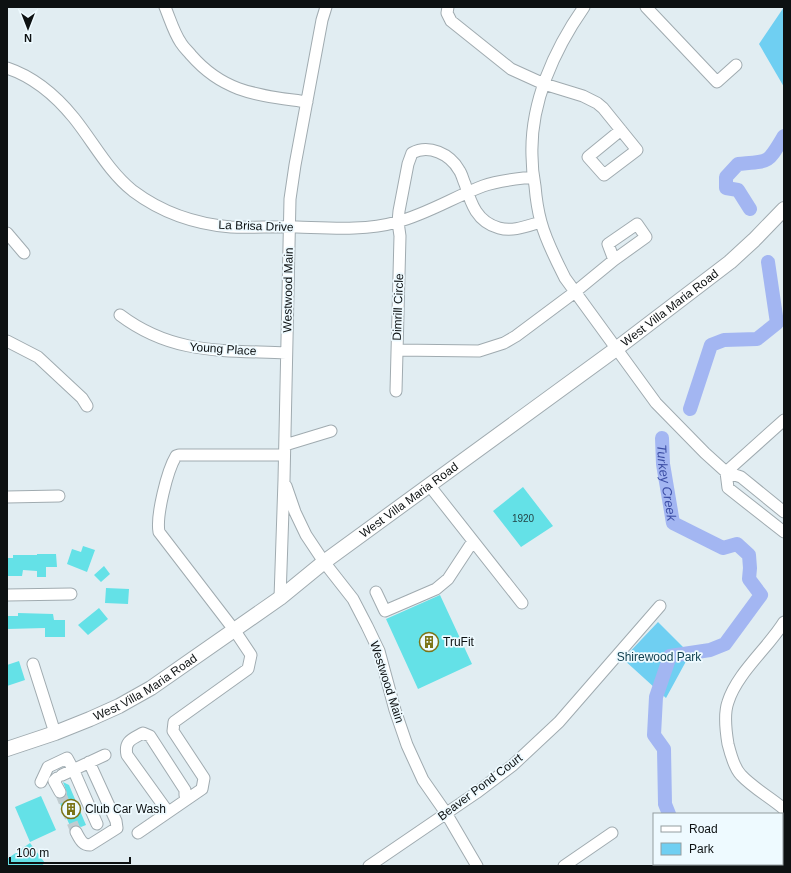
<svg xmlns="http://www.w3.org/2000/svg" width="791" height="873" font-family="Helvetica,sans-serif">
<rect width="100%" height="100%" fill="#e1edf2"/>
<path fill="#6fcff2" d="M 784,7 L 784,87 L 759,44 Z
M 658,622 L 690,654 L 666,698 L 623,659 Z"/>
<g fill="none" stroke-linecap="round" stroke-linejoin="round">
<g stroke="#a3b6f2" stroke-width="14">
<path d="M 750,209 L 738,190 L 726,188 L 726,177 L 738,164 C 771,161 767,164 784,136"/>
<path d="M 690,409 L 711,345 L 724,340 L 757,339 L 777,323 L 768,262"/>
<path id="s1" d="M 662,438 L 663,464 L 673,523 L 723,548 L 737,544 L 749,555 L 750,568 L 749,579 L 761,595 L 725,644 L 710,650 L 670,656 L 656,697 L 654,735 L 664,749 L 665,804 L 669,814"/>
<path d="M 782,850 L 784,855"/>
</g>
</g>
<path fill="#64e1e7" d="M 523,487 L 553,526 L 521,547 L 493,511 Z
M 83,546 L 95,550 L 87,572 L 67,564 L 72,549 L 81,552 Z
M 37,554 L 56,554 L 57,567 L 46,567 L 46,577 L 37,577 L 37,571 L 23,570 L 22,576 L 7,576 L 7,558 L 13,558 L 13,555 L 37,555 Z
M 104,566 L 110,574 L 101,582 L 94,575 Z
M 106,588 L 129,589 L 128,604 L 105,603 Z
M 440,595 L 472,664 L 418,689 L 386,619 Z
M 99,608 L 108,619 L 88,635 L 78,625 Z
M 18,613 L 53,614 L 54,620 L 65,620 L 65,637 L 45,637 L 45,628 L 7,629 L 7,616 L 18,616 Z
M 19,661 L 25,680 L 7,686 L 7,665 Z
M 63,782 L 69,785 L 86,825 L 81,827 L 76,825 L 71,828 L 58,799 L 64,798 L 67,793 Z
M 41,796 L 56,830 L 30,842 L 15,807 Z
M 30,843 L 45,863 L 41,866 L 7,866 L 7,859 Z"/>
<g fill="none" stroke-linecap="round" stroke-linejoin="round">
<path stroke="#c1ccd0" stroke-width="11" stroke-dasharray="11 5.5" stroke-linecap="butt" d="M 60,792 L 76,832"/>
<g stroke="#a0abb0" stroke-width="13">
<path id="minor" d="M 165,7 C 170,19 174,33 181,43 C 184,48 188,51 191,55 C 225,94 260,95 307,102
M 448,7 L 447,13 L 451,21 L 511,69 L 544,84 L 583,96 L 597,103 L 603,108 L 637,150 L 604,175 L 588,157 L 621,130
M 584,7 C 554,50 530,103 532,156 C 532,166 533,176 535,186 C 536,198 538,211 541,222 C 546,241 556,260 565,278 L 656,403 L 705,453 L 726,472 L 741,477 L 784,512
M 646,7 L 717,82 L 736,65
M 7,68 C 34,77 57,97 74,118 C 94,143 108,171 133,191 C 161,212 195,224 231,227 C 253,228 275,226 297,227 C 330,228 365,231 397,222 C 427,214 454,197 483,186 C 499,180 517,179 533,177
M 7,233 L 24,253
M 120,315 C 173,355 224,350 286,353
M 7,341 L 38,357 L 82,398 L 87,406
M 397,350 L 479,351 L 504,343 L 516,336 L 575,292 L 614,260 L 646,237 L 637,224 L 608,244 L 614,260
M 396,391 L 400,236 L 398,222 L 399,211 L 408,164 L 412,153 C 429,144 450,154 459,170 C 462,174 463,180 465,184 C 471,204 477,222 499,228 C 513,232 527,226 541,222
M 285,445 L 331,431
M 726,472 L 728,488 L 784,532
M 726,472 L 784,420
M 429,485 L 522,603
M 286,486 L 295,512 L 306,535 L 324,562 L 353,599 L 367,626 L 379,651 L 395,710 L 407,745 L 423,780 L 446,813 L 477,866
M 7,497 L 59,496
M 376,592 L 385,611 L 436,589 L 448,579 L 473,541
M 7,595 L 71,594
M 280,598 L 284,480 L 290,199 L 295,165 L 322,20 L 326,7
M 784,622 C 768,648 737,673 728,702 C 724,713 726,732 728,744 C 730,752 735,769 741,775 C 753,788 770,797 784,809
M 33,664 L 55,733
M 62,775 L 105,755
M 57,778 L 54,781 L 60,792
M 41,782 L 48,767 L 67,758 L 73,769 L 97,824
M 168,812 L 127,755 C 124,741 132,739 143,733 L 150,736 L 185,790 L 185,795 L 187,799
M 76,832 C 80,839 82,845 90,845 L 117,828 L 116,821 L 89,762
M 138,833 L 202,789 L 204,778 L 173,731 L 174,722 L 248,669 L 251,655 L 235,631 L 159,532 C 156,516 167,471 176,456 L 179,455 L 284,455
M 369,866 L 476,793 L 513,765 L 559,722 L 660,606
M 564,866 L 612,833"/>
</g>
<g stroke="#a0abb0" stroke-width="16">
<g id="major">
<path id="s2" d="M 7,749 L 55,733 L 90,719 L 119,706 L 151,688 L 280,598 L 324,562 L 616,349 L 730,262 L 754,240 L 784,209"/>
</g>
</g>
<use href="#minor" stroke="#fff" stroke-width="11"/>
<use href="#major" stroke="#fff" stroke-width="14"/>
</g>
<defs>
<g id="building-ring" transform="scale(1)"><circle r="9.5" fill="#eefaff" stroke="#7b7418" stroke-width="1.5"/><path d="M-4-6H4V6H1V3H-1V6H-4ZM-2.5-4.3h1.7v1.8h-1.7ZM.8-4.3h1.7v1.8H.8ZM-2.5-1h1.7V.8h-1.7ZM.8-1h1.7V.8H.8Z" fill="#7b7418"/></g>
</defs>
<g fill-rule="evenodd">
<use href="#building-ring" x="429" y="642"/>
<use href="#building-ring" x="71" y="809"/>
</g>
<g text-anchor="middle" stroke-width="3.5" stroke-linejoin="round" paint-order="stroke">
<g font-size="10" fill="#234547">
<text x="523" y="522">1920</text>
</g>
<g font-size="12" fill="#0d1112" stroke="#eefaff">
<text transform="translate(256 226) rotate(2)" y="4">La Brisa Drive</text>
<text transform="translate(288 290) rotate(-89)" y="4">Westwood Main</text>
<text transform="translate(398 307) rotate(-88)" y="4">Dimrill Circle</text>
<text dy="4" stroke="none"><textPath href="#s2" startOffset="800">West Villa Maria Road</textPath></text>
<text transform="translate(223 349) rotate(4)" y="4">Young Place</text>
<text dy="4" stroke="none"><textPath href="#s2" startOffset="476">West Villa Maria Road</textPath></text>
<text transform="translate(387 682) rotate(72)" y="4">Westwood Main</text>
<text dy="4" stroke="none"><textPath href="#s2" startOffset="152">West Villa Maria Road</textPath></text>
<text transform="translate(480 787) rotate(-37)" y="4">Beaver Pond Court</text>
</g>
<g font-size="12" fill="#0d1112" stroke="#eefaff" text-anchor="start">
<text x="443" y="646">TruFit</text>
<text x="85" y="813">Club Car Wash</text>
</g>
<g font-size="12" fill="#0f3f4f" stroke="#eefaff">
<text x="659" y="661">Shirewood Park</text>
</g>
<g font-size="13" font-style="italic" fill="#3c4ea5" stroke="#eefaff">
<text dy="5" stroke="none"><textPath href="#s1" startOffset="45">Turkey Creek</textPath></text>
</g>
</g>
<rect width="791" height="873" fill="none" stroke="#0d1112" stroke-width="16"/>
<rect x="653" y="813" width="130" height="52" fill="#eefaff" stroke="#949da0"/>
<rect x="661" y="826" width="20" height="6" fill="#ffffff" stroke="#949da0"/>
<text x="689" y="833" font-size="12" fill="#0d1112">Road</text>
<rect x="661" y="843" width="20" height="12" fill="#6fcff2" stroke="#949da0"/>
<text x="689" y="853" font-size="12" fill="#0d1112">Park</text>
<g transform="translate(28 28) rotate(180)" stroke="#eefaff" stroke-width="3" paint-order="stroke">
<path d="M0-3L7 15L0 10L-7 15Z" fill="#0d1112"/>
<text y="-6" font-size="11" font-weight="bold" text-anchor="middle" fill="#0d1112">N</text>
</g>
<path d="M10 857v6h120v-6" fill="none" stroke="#0d1112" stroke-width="2"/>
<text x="16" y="857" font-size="12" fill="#0d1112" stroke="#eefaff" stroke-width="3" paint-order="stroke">100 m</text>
</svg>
